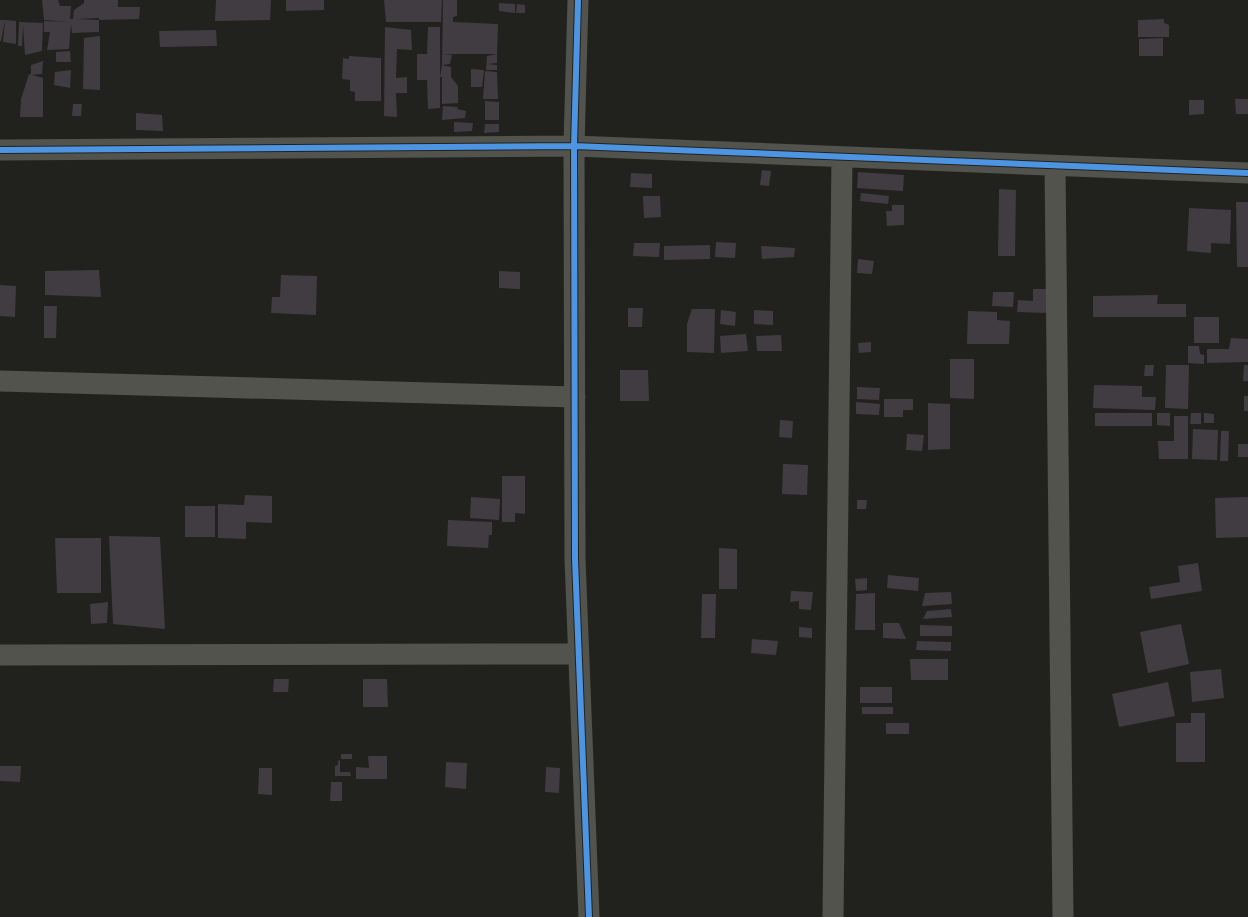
<svg xmlns="http://www.w3.org/2000/svg" width="1248" height="917" font-family="'PT Sans Narrow',sans-serif">
<rect width="100%" height="100%" fill="#21211e"/>
<path fill="#413c42" d="M 42,0 L 58,0 L 60,6 L 71,6 L 70,19 L 73,19 L 74,10 L 84,3 L 84,0 L 118,0 L 118,7 L 140,7 L 139,19 L 99,20 L 99,13 L 99,18 L 76,19 L 99,20 L 99,32 L 72,33 L 71,24 L 69,49 L 47,50 L 50,32 L 44,32 L 44,21 L 71,22 L 44,20 Z
M 216,0 L 271,0 L 270,20 L 215,21 Z
M 286,0 L 324,0 L 324,10 L 286,11 Z
M 384,0 L 442,0 L 441,22 L 386,22 Z
M 443,0 L 457,0 L 457,16 L 453,17 L 453,22 L 498,24 L 497,54 L 443,54 L 452,55 L 450,64 L 442,65 Z
M 499,3 L 515,4 L 515,13 L 499,11 Z
M 517,4 L 525,5 L 525,13 L 516,13 Z
M 1164,19 L 1164,23 L 1169,25 L 1169,37 L 1138,37 L 1138,20 Z
M 0,20 L 5,20 L 1,41 L 0,41 Z
M 5,20 L 16,21 L 16,44 L 3,42 Z
M 19,22 L 43,23 L 42,51 L 25,55 L 23,25 L 22,46 L 18,46 Z
M 385,27 L 411,30 L 412,50 L 397,49 L 396,78 L 407,77 L 407,93 L 396,93 L 397,117 L 384,116 Z
M 428,27 L 440,27 L 440,108 L 428,109 L 427,80 L 417,80 L 417,54 L 427,54 Z
M 216,30 L 217,46 L 160,47 L 159,31 Z
M 100,36 L 100,90 L 83,89 L 84,38 Z
M 1163,38 L 1163,56 L 1139,56 L 1139,39 Z
M 70,51 L 71,62 L 56,62 L 56,52 Z
M 497,54 L 497,63 L 487,64 L 497,65 L 497,70 L 486,70 L 487,56 Z
M 349,56 L 381,58 L 381,101 L 355,101 L 355,92 L 350,91 L 350,80 L 342,79 L 343,58 L 349,59 Z
M 43,61 L 42,74 L 31,75 L 31,65 Z
M 442,65 L 451,67 L 451,77 L 458,86 L 458,103 L 442,104 L 442,77 L 440,77 Z
M 471,69 L 484,70 L 482,87 L 471,87 Z
M 71,70 L 70,88 L 54,85 L 55,72 Z
M 485,71 L 497,72 L 498,99 L 483,99 Z
M 29,74 L 43,78 L 43,117 L 20,117 L 21,99 Z
M 1235,99 L 1248,99 L 1248,114 L 1236,114 Z
M 1189,100 L 1204,100 L 1204,114 L 1189,115 Z
M 485,101 L 499,102 L 499,120 L 485,120 Z
M 73,104 L 82,104 L 81,116 L 72,116 Z
M 443,106 L 458,107 L 457,109 L 466,111 L 465,118 L 442,120 Z
M 136,113 L 162,115 L 163,131 L 136,130 Z
M 454,122 L 473,123 L 472,131 L 454,132 Z
M 485,124 L 499,124 L 499,132 L 484,133 Z
M 762,170 L 771,171 L 769,186 L 760,185 Z
M 858,172 L 904,175 L 903,191 L 857,188 Z
M 631,173 L 652,174 L 652,188 L 630,187 Z
M 999,189 L 1016,190 L 1015,256 L 998,256 Z
M 861,193 L 889,196 L 888,204 L 860,201 Z
M 643,196 L 660,196 L 661,217 L 644,218 Z
M 1236,202 L 1248,202 L 1248,267 L 1237,267 Z
M 892,205 L 904,205 L 904,225 L 887,226 L 886,211 L 892,211 Z
M 1189,208 L 1231,210 L 1230,244 L 1211,243 L 1211,253 L 1187,251 Z
M 716,242 L 736,243 L 735,258 L 715,257 Z
M 634,243 L 660,243 L 659,257 L 633,256 Z
M 710,245 L 710,259 L 664,260 L 664,246 Z
M 761,246 L 795,248 L 794,257 L 762,259 Z
M 858,259 L 874,261 L 872,274 L 857,273 Z
M 99,270 L 101,297 L 45,295 L 45,271 Z
M 499,271 L 520,272 L 520,289 L 499,288 Z
M 281,275 L 317,276 L 316,315 L 271,313 L 272,297 L 280,297 Z
M 0,285 L 16,286 L 15,317 L 0,316 Z
M 1033,289 L 1047,289 L 1046,313 L 1017,312 L 1018,300 L 1033,301 Z
M 993,292 L 1014,292 L 1013,307 L 992,306 Z
M 1158,295 L 1157,304 L 1186,304 L 1186,317 L 1093,317 L 1093,296 Z
M 44,306 L 57,306 L 56,338 L 44,338 Z
M 628,308 L 643,308 L 642,327 L 628,327 Z
M 692,309 L 715,309 L 714,353 L 687,352 L 687,324 Z
M 721,310 L 736,312 L 735,326 L 720,324 Z
M 754,310 L 773,311 L 773,325 L 754,324 Z
M 968,311 L 997,312 L 997,320 L 1010,321 L 1009,344 L 967,344 Z
M 1194,317 L 1219,317 L 1219,343 L 1194,343 Z
M 746,334 L 748,351 L 721,353 L 720,336 Z
M 781,335 L 782,351 L 757,351 L 756,336 Z
M 1231,338 L 1248,339 L 1248,362 L 1207,363 L 1207,349 L 1229,349 Z
M 871,342 L 871,352 L 859,353 L 858,343 Z
M 1188,346 L 1199,346 L 1200,354 L 1204,355 L 1204,364 L 1188,363 Z
M 950,359 L 974,359 L 974,399 L 950,398 Z
M 1145,365 L 1154,365 L 1153,376 L 1144,376 Z
M 1166,365 L 1189,365 L 1188,409 L 1165,408 Z
M 1244,365 L 1248,365 L 1248,381 L 1243,381 Z
M 620,370 L 648,370 L 649,401 L 620,401 Z
M 1094,385 L 1142,386 L 1142,397 L 1156,397 L 1155,410 L 1093,408 Z
M 857,387 L 880,388 L 879,400 L 857,399 Z
M 1244,396 L 1248,396 L 1248,411 L 1244,411 Z
M 884,399 L 913,399 L 913,410 L 903,410 L 903,417 L 884,417 Z
M 856,402 L 880,404 L 879,415 L 856,414 Z
M 928,403 L 950,404 L 950,449 L 928,450 Z
M 1095,413 L 1152,413 L 1152,426 L 1095,426 Z
M 1157,413 L 1170,413 L 1170,426 L 1157,425 Z
M 1191,413 L 1201,413 L 1201,424 L 1190,424 Z
M 1204,413 L 1214,414 L 1214,423 L 1204,423 Z
M 1174,416 L 1188,416 L 1188,459 L 1159,459 L 1158,441 L 1174,441 Z
M 780,420 L 793,421 L 792,438 L 779,437 Z
M 1193,429 L 1218,430 L 1217,460 L 1192,459 Z
M 1221,431 L 1229,431 L 1228,461 L 1220,461 Z
M 907,434 L 924,435 L 922,451 L 906,450 Z
M 1238,444 L 1248,444 L 1248,457 L 1238,457 Z
M 783,464 L 808,465 L 807,495 L 782,494 Z
M 502,476 L 525,476 L 525,514 L 515,513 L 515,522 L 502,522 Z
M 245,495 L 272,496 L 272,523 L 246,522 L 246,539 L 218,538 L 218,504 L 244,505 Z
M 471,497 L 500,499 L 499,520 L 470,518 Z
M 1248,497 L 1248,537 L 1216,538 L 1215,498 Z
M 857,500 L 867,500 L 866,509 L 857,509 Z
M 185,506 L 215,506 L 215,537 L 185,537 Z
M 448,520 L 492,522 L 492,535 L 489,535 L 488,548 L 447,546 Z
M 109,536 L 160,537 L 165,629 L 113,624 Z
M 55,538 L 101,538 L 101,593 L 57,593 Z
M 719,548 L 737,549 L 737,589 L 719,589 Z
M 1198,563 L 1202,591 L 1151,599 L 1149,587 L 1180,582 L 1178,566 Z
M 888,575 L 919,578 L 918,591 L 887,588 Z
M 867,578 L 867,590 L 856,591 L 855,579 Z
M 791,591 L 813,592 L 811,610 L 799,609 L 799,601 L 790,602 Z
M 951,592 L 952,604 L 922,606 L 925,593 Z
M 875,593 L 875,630 L 855,630 L 856,594 Z
M 702,594 L 716,594 L 715,638 L 701,638 Z
M 108,602 L 107,623 L 91,624 L 90,604 Z
M 951,609 L 952,617 L 923,619 L 927,611 Z
M 883,623 L 899,623 L 906,639 L 883,638 Z
M 1181,624 L 1189,664 L 1148,673 L 1140,632 Z
M 920,625 L 952,626 L 952,636 L 920,636 Z
M 799,627 L 812,628 L 812,638 L 799,637 Z
M 752,639 L 778,641 L 776,655 L 751,653 Z
M 917,641 L 951,642 L 951,651 L 916,650 Z
M 910,659 L 948,659 L 948,680 L 911,680 Z
M 1221,669 L 1224,698 L 1192,702 L 1190,672 Z
M 274,679 L 289,679 L 288,692 L 273,692 Z
M 363,679 L 387,679 L 388,707 L 363,707 Z
M 1168,682 L 1175,716 L 1119,727 L 1112,694 Z
M 860,687 L 892,687 L 892,703 L 860,703 Z
M 862,707 L 893,707 L 893,714 L 862,714 Z
M 1191,713 L 1205,713 L 1205,762 L 1176,762 L 1176,723 L 1191,723 Z
M 886,723 L 909,723 L 909,734 L 886,734 Z
M 341,754 L 352,754 L 352,759 L 341,759 Z
M 368,756 L 387,756 L 387,779 L 356,779 L 356,767 L 369,768 Z
M 340,760 L 340,772 L 350,772 L 351,776 L 335,776 L 335,766 L 338,765 L 338,761 Z
M 446,762 L 467,763 L 466,789 L 445,787 Z
M 0,766 L 21,766 L 20,782 L 0,781 Z
M 546,767 L 560,768 L 559,793 L 545,792 Z
M 259,768 L 272,768 L 272,795 L 258,794 Z
M 331,782 L 342,782 L 342,801 L 330,801 Z"/>
<g fill="none" stroke-linecap="round" stroke-linejoin="round">
<path stroke="#53534e" stroke-width="21" d="M 578,0 L 574,146 L 575,559 L 589,917
M 0,150 L 574,146 L 1248,173
M 1055,166 L 1063,917
M 0,381 L 575,397
M 0,655 L 578,654
M 833,917 L 842,157"/>
<g stroke="#22221d" stroke-width="8">
<path id="cycleway" d="M 578,0 L 574,146 L 575,559 L 589,917
M 0,150 L 574,146 L 1248,173"/>
</g>
<use href="#cycleway" stroke="#4d94e3" stroke-width="6"/>
</g>
</svg>
